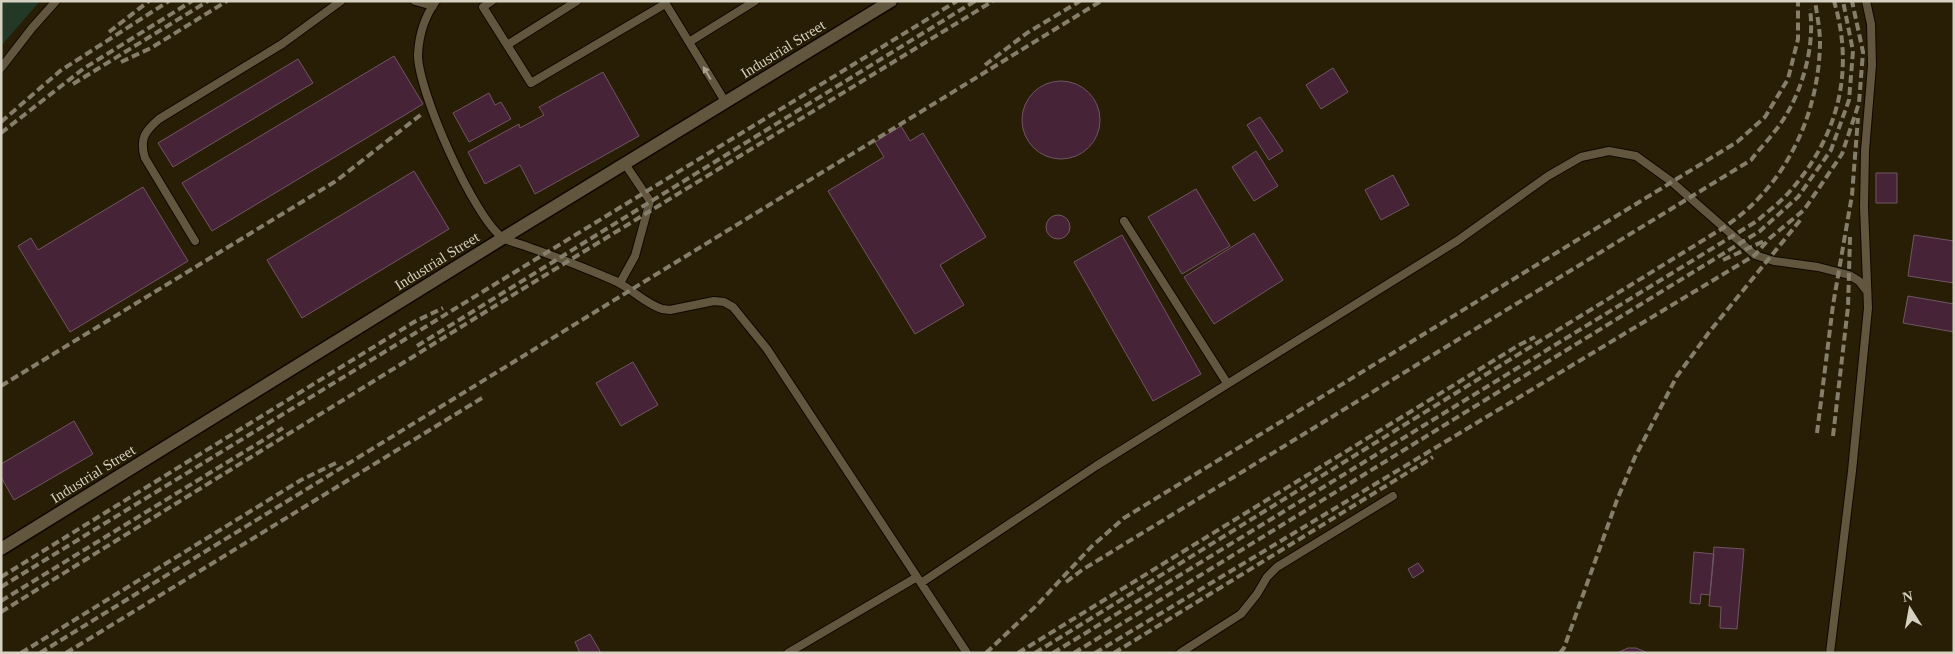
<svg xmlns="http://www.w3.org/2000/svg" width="1955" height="654" font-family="Georgia,serif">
<rect width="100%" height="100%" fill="#271e05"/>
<path fill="#233827" d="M 1,1 L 40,1 L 1,46 Z"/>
<path fill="#462337" stroke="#705663" d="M 394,56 L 423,104 L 212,231 L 182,183 Z
M 298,59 L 313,83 L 173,167 L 158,143 Z
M 1333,68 L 1348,92 L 1321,109 L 1306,85 Z
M 603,72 L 639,136 L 535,194 L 520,165 L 485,184 L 468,152 L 519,124 L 520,128 L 544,115 L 539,107 Z
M1022 120a39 39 0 1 1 78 0a39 39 0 1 1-78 0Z
M 489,93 L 495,105 L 501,102 L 511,119 L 469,142 L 453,113 Z
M 1260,117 L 1283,151 L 1269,160 L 1247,125 Z
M 901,126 L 910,141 L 923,133 L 986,237 L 940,265 L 964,305 L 915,334 L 828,191 L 884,157 L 875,142 Z
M 1256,151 L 1278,186 L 1254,201 L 1232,167 Z
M 414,171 L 449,229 L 302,318 L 267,260 Z
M 1876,173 L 1897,173 L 1897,203 L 1876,203 Z
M 1393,175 L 1409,205 L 1381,220 L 1365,190 Z
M 143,187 L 188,261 L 70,332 L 18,246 L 31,238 L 38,250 Z
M 1196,189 L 1230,246 L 1182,274 L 1148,217 Z
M1046 227a12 12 0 1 1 24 0a12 12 0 1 1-24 0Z
M 1254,233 L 1283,280 L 1214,324 L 1184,277 Z
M 1122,235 L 1201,374 L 1153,401 L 1074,262 Z
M 1914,235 L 1954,241 L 1954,283 L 1908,276 Z
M 1908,296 L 1954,304 L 1954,332 L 1903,323 Z
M 633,362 L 658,405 L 621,426 L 596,383 Z
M 74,421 L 93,454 L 14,500 L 1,477 L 1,464 Z
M 1714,547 L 1744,549 L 1737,629 L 1720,628 L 1721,607 L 1709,606 Z
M 1694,552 L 1714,554 L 1710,595 L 1701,594 L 1700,604 L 1690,603 Z
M 1418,563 L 1424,571 L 1413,578 L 1408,569 Z
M 590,634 L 601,653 L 580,653 L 575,642 Z
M 1628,648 L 1636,648 L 1648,653 L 1617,653 Z"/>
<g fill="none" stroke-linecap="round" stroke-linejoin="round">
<g stroke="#100700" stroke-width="10">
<path id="lane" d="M 415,1 L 433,6
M 436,1 C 425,16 419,36 418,54 C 417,89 474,218 503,238 C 510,242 521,244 528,247 C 557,257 585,268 613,280 C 630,287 644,303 662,309 L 670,310 L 714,301 L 724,302 L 733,307 L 767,349 L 967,653
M 492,1 L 483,7 L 531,83 L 665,4
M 664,1 L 726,103
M 689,42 L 755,1
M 507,45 L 577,1
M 1,68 L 32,28 L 56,1
M 1124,221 L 1227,383
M 195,241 L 145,158 C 139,139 145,131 159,119 L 282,44 L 341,1
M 620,283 L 635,256 L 650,201 L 625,164
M 921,583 L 1096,466 L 1457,241 L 1548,176 L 1581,157 L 1609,151 L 1636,156 L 1672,182 L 1755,255 L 1774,261 L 1818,267 L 1849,275 L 1859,281 L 1866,290
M 788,653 L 917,577
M 1180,653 L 1241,614 L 1257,594 L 1267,577 L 1277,567 L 1393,496
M 1830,653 L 1852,471 L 1868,308 L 1864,207 L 1865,151 L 1872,65 L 1871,24 L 1866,1"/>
</g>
<g stroke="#100700" stroke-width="15">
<path id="street" d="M 1,549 L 503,238 L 891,1"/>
</g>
<use href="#lane" stroke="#62573e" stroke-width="8"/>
<use href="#street" stroke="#62573e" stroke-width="12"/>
<path stroke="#857e6a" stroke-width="4" stroke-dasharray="8 4" stroke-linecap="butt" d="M 109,32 L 149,1
M 121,62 L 151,48 L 227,1
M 985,65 L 1027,33 L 1080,1
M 73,84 L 208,1
M 1,122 L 60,71 L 169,1
M 1,133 L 83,69 L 192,1
M 1723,260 L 1764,241
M 417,346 L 975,1
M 1,386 L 336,181 L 423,113
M 1817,433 L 1833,305 L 1852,195 L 1858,118
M 1833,436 L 1848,307 L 1850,237
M 1,577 L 414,322 L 443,308
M 1066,582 L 1082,570 L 1751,160 C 1761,147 1774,134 1783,120 C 1803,89 1815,46 1810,9
M 1,587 L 957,1
M 1,601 L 283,428
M 1,612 L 490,309 L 993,1
M 21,653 L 301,480 L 338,462
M 40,653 L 1101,1
M 66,653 L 482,398
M 986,653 L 1038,604 L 1091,547 L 1124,518 L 1737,142 L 1765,117 L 1788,79 L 1798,39 L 1798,1
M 1018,653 L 1519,345 L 1535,337
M 1035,653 L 1723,228 C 1733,221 1744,213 1753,204 C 1796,162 1819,103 1820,43 C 1820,29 1817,15 1815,1
M 1053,653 L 1757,221 C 1768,211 1781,202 1791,190 C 1838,136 1855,71 1834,1
M 1074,653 L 1760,231 L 1798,197 L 1831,150 L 1849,100 L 1853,51 L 1843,1
M 1095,653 L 1755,255 L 1770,238 L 1804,210 L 1842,154 L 1859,103 L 1863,52 L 1852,1
M 1114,653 L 1433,457
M 1560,653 L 1564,648 L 1617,500 L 1635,457 L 1677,376 L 1710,331 L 1802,218"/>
</g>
<defs><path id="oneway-solid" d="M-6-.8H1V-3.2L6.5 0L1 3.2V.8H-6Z" transform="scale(1.25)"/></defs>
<use fill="#a8a08d" href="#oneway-solid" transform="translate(707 73) rotate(-121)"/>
<g text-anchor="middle" stroke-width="4" stroke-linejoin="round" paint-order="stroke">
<g font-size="15" fill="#d7d1c2" stroke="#271e05">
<text transform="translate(783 49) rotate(-32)" y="5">Industrial Street</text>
<text transform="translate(437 261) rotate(-32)" y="5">Industrial Street</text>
<text transform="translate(93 474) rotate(-32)" y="5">Industrial Street</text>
</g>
</g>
<rect width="1955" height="654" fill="none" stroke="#d7d1c2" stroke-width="5"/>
<g transform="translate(1910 609) rotate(349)" stroke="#271e05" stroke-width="4" paint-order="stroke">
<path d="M0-4L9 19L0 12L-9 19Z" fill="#d7d1c2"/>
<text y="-8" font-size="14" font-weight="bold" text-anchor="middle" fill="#d7d1c2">N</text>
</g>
</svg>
